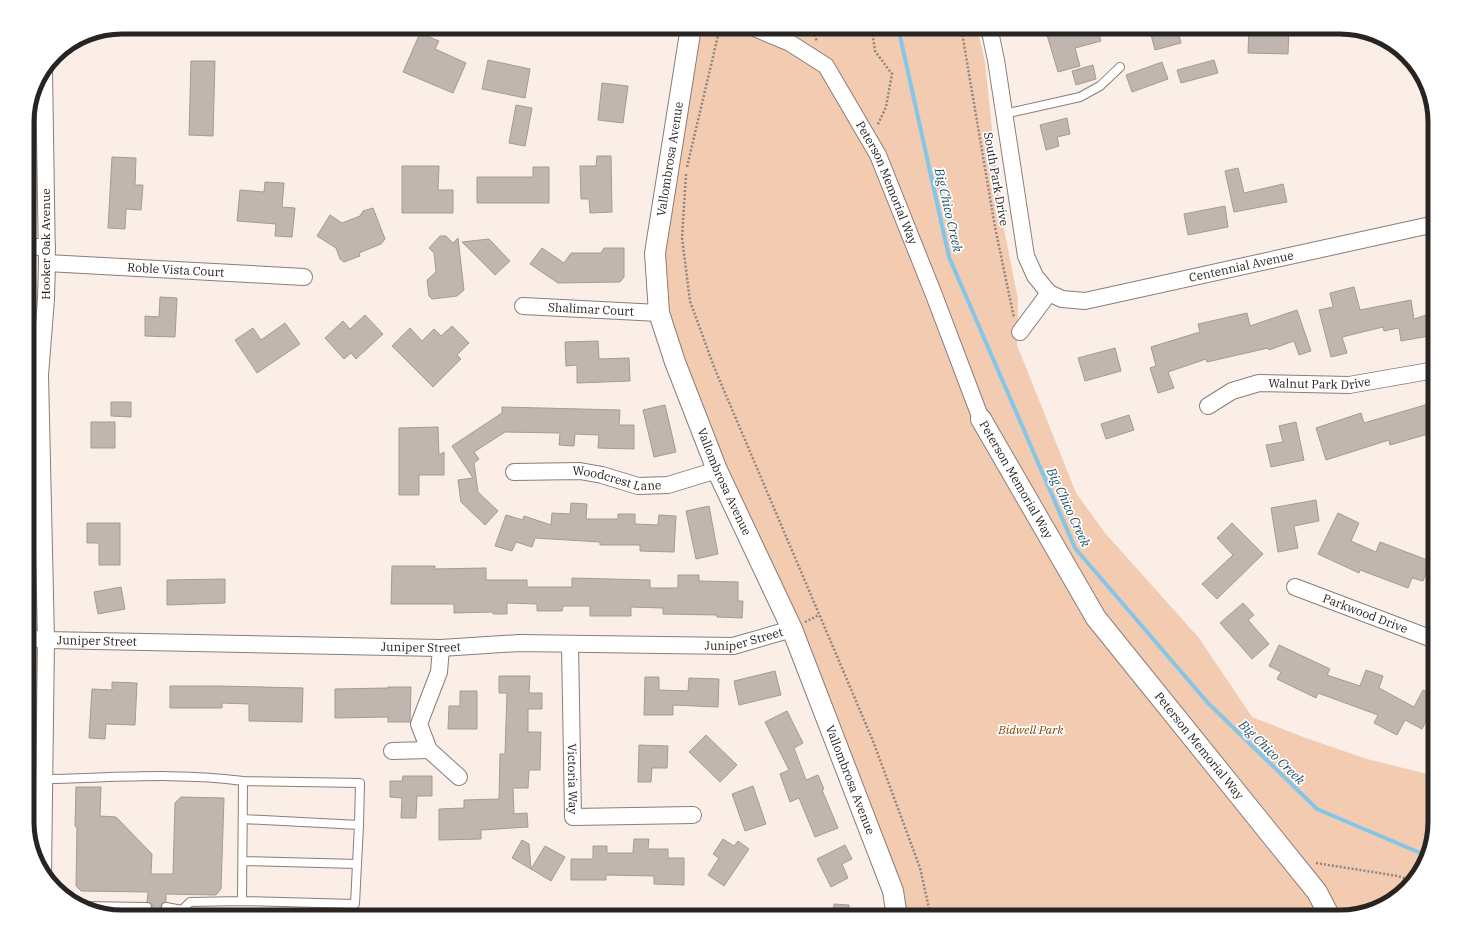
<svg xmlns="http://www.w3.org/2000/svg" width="1462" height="944" font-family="'IBM Plex Serif',serif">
<rect width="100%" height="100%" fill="#faeee7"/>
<path fill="#f3cbb1" d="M 691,27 L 977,27 L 985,62 L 1001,214 L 1018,299 L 1017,345 L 1076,493 L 1105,533 L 1199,638 L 1252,717 L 1306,738 L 1367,759 L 1435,776 L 1435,823 L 1419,875 L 1387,904 L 1341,917 L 897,917 L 675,362 L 655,253 Z"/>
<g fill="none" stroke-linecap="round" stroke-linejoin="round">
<path stroke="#85c6e8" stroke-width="4" d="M 898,27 L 949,257 L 1075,548 L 1208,703 L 1317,809 L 1425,855"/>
</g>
<path fill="#c1b6af" stroke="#a69b94" d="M 1075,27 L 1097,27 L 1101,41 L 1075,48 L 1080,66 L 1058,72 L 1047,35 Z
M 1249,27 L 1289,28 L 1288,54 L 1248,53 Z
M 1177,28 L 1181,43 L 1155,50 L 1151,35 Z
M 420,33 L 439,41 L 435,49 L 466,63 L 453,93 L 403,72 Z
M 488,60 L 530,69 L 525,98 L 482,89 Z
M 1214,60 L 1218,73 L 1181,83 L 1177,70 Z
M 191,61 L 215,61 L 213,136 L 189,135 Z
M 1162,62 L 1168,79 L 1132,92 L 1126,75 Z
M 1093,65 L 1096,79 L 1076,85 L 1072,71 Z
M 602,83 L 628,86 L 623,123 L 598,120 Z
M 516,105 L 532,108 L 525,146 L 509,143 Z
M 1067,118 L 1070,134 L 1057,137 L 1059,146 L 1046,150 L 1040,125 Z
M 597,156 L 611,156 L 612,212 L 590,213 L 589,199 L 581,199 L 580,166 L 596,166 Z
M 112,157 L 136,158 L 135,185 L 143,185 L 141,210 L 126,209 L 125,229 L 108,228 Z
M 402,166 L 439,166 L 438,190 L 453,190 L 453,213 L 402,213 Z
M 533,167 L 549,167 L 549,203 L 477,203 L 477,177 L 533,177 Z
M 1238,168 L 1244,193 L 1283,184 L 1287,202 L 1234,212 L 1225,171 Z
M 265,182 L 284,183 L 282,207 L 295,208 L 292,237 L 275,236 L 276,224 L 237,221 L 240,190 L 264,192 Z
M 1225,206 L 1228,227 L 1188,235 L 1184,214 Z
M 373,208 L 385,239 L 381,244 L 359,253 L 360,256 L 344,262 L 340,259 L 336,248 L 317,236 L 330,215 L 342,223 L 360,216 L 363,211 Z
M 440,236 L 446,236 L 453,243 L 458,238 L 464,290 L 457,296 L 432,299 L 429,296 L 427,280 L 436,272 L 434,253 L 429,248 Z
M 489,239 L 510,261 L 495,275 L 462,242 Z
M 542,248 L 564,263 L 571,253 L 601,253 L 604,248 L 624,248 L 624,277 L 620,282 L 558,283 L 530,264 Z
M 1354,287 L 1360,310 L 1411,300 L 1414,319 L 1435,312 L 1435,335 L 1401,341 L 1399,328 L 1384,331 L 1383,327 L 1342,337 L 1347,353 L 1331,357 L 1319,310 L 1333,307 L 1330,293 Z
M 160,297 L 177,298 L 175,337 L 145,336 L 145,316 L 159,317 Z
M 1297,310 L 1311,351 L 1299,355 L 1294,341 L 1269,350 L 1268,348 L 1207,362 L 1206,359 L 1168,372 L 1174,388 L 1158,393 L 1150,368 L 1156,366 L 1151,347 L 1200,332 L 1198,324 L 1247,313 L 1250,326 Z
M 365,315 L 383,334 L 356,359 L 351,353 L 344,359 L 325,338 L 343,321 L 350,329 Z
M 285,323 L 300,344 L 257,373 L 235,340 L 253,328 L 261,340 Z
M 452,326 L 469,343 L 457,355 L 461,359 L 433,387 L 392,346 L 410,328 L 422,341 L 434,329 L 441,336 Z
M 598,341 L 599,359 L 629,358 L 630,381 L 577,383 L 577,365 L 566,366 L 565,342 Z
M 1115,348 L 1121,371 L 1085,381 L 1078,358 Z
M 111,402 L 131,402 L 131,417 L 111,416 Z
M 1435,402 L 1435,432 L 1390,445 L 1389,440 L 1326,460 L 1316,428 L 1361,413 L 1364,423 Z
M 665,405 L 676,452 L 654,457 L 643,410 Z
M 502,407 L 620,410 L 619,425 L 634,425 L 634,449 L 598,448 L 599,435 L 575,434 L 574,446 L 559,445 L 560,433 L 505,432 L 474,452 L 479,459 L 474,463 L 478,492 L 498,511 L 485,525 L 461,502 L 458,480 L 473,478 L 452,446 L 502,413 Z
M 1129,415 L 1134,430 L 1106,439 L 1101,424 Z
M 91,422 L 115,422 L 115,448 L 91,448 Z
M 1296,422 L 1304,460 L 1271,467 L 1266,445 L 1283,442 L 1279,426 Z
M 438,427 L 439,455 L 444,452 L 444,475 L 419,475 L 419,495 L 399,495 L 399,428 Z
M 1316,500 L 1319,521 L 1294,526 L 1298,548 L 1278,552 L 1271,508 Z
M 571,503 L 587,504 L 586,519 L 618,519 L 618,514 L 635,514 L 635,524 L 658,525 L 659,515 L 676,516 L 674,552 L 640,551 L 640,545 L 600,545 L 600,542 L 535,538 L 532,547 L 516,542 L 512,551 L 495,546 L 506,515 L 523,520 L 524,516 L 551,525 L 552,513 L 570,514 Z
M 709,506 L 718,554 L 696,559 L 686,511 Z
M 1338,513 L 1359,523 L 1351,541 L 1376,552 L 1380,542 L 1430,561 L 1423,581 L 1412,578 L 1408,588 L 1360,570 L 1359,573 L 1318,554 Z
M 87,523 L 120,523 L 120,565 L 99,565 L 99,543 L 87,543 Z
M 1232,523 L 1263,554 L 1217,599 L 1202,584 L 1233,555 L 1217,538 Z
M 392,566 L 435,566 L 435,569 L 486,568 L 486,580 L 527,580 L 527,587 L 572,587 L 572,578 L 650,580 L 650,588 L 678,588 L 678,575 L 699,575 L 699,581 L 738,582 L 738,601 L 743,601 L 742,618 L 717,617 L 717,615 L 663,614 L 663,608 L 631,607 L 631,616 L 590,616 L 590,606 L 563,606 L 562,611 L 537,611 L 537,604 L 507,603 L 507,614 L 493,614 L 493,612 L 454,613 L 454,604 L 391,604 Z
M 225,579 L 225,603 L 167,605 L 167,580 Z
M 121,587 L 125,609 L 98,614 L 94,592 Z
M 1243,603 L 1254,615 L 1248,620 L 1269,644 L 1252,659 L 1220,623 Z
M 1279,645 L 1330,669 L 1327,675 L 1360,686 L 1366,670 L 1383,676 L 1379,688 L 1414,707 L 1423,690 L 1435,696 L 1435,703 L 1422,729 L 1405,720 L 1397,735 L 1374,723 L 1378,715 L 1318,693 L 1316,698 L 1277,679 L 1281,672 L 1269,666 Z
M 775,671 L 781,695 L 739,705 L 734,681 Z
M 499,676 L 530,676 L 529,693 L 542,693 L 542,709 L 528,709 L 528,732 L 541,732 L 540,770 L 529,770 L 528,788 L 513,788 L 514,814 L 527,813 L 528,827 L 481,830 L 481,839 L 439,840 L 439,809 L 464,808 L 464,800 L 499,799 L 500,754 L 505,754 L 507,693 L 499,693 Z
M 645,677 L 659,677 L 659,690 L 688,691 L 689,678 L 719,679 L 718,707 L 673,705 L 673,715 L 644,715 Z
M 112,682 L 137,683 L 135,725 L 106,724 L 105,739 L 89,738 L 92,689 L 112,690 Z
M 170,686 L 220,686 L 303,688 L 302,722 L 249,721 L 249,704 L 222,703 L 222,708 L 170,708 Z
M 388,687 L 411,687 L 410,722 L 388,722 L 388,717 L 335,718 L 335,689 L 388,688 Z
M 460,691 L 477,691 L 477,729 L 448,729 L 449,706 L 460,706 Z
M 787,711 L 803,743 L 794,748 L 806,780 L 818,775 L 824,789 L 822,790 L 838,828 L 815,837 L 799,798 L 790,802 L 780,774 L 789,770 L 765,722 Z
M 706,735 L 737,765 L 720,782 L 689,752 Z
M 639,745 L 668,746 L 667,768 L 652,768 L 651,782 L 638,782 Z
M 403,776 L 432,776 L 432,796 L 417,796 L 416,818 L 401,818 L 402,798 L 390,797 L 390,781 L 402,781 Z
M 753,786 L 766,824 L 745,831 L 732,794 Z
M 76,787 L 101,787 L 100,816 L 116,817 L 152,854 L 151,874 L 173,874 L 175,803 L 181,797 L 224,798 L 221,889 L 216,895 L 166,894 L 166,902 L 162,903 L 161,906 L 162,911 L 166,913 L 166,917 L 147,917 L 147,912 L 150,912 L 152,907 L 152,904 L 147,902 L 148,892 L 81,891 L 76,886 L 77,828 L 75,826 Z
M 634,839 L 649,839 L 648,849 L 668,849 L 668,858 L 684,858 L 684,885 L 654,884 L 654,876 L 606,875 L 606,880 L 571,880 L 571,859 L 593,859 L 593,846 L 607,846 L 607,853 L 633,853 Z
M 723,839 L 734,846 L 738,841 L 749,849 L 724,886 L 708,875 L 719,858 L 713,854 Z
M 522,840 L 529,844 L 531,869 L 512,858 Z
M 845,845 L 852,859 L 842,864 L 848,878 L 831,887 L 817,859 Z
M 545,846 L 565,857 L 551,881 L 531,869 Z
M 834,904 L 849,905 L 849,917 L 833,917 Z"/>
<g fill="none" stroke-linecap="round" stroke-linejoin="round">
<g stroke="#897e78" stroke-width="10">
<path id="service" d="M 1004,114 L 1080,97 L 1100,86 L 1120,67
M 44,779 C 109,778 180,772 243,781 L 242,901 L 190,902 L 182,910 L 181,917
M 243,781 L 360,783 L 359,825
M 243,819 L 359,825 L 357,864
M 242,901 L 355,904 L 357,864 L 243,861
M 85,906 L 147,907
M 166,907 L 182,910"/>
</g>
<g stroke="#897e78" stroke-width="18">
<g id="minor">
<path id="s1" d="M 752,27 L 790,43 L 826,66 L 878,155 L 934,295 L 981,419"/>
<path d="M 989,27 L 996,60 L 1026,256 L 1035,276 L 1049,293"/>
<path d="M 27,247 L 47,247"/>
<path id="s2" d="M 47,263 L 304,277"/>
<path id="s3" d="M 523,306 L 659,313"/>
<path id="s4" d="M 1020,332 L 1049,293 L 1062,299 L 1085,301 L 1435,224"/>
<path id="s5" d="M 1208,406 L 1232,391 L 1259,383 L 1349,385 L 1435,370"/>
<path id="s6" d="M 514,472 L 580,471 L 602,475 L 638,486 L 668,485 L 717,470"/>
<path id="s7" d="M 1295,587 L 1435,640"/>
<path id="s8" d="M 27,638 L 46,640 L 441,648 L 519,643 L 733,646 L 792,629"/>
<path id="s9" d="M 570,644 L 573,817 L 693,815"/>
<path d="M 441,648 L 439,672 L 419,724 L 429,750 L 459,777"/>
<path d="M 392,751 L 429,750"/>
<path d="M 43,874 L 46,640 L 40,375 L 46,299 L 47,263 L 44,70"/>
</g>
</g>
<g stroke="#897e78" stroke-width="22">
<g id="tertiary">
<path id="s10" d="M 691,27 L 655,253 L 659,313 L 675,362 L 717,470 L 792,629 L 893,891 L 897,917"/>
<path id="s11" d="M 981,419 L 1096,618 L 1317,892 L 1330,917"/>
</g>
</g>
<path stroke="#8d8681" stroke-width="2.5" stroke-dasharray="2 2" stroke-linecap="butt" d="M 812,27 L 817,42
M 870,27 L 872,30 L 875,51 L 892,74 L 886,107 L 877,126
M 961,27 L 995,227 L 1014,318
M 687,167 L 720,27
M 686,174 L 682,238 L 690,301 L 714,367 L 873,741 L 920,868 L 931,917
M 805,622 L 819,615
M 1316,863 L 1398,876 L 1412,881"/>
<use href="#service" stroke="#fff" stroke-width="8"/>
<use href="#minor" stroke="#fff" stroke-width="16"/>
<use href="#tertiary" stroke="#fff" stroke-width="20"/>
</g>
<g text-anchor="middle" stroke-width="3.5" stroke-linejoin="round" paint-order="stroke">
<g font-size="12" fill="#282421" stroke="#fff">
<text transform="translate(670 159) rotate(-81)" y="4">Vallombrosa Avenue</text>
<text transform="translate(996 179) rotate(80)" y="4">South Park Drive</text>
<text dy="4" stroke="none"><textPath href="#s1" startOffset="216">Peterson Memorial Way</textPath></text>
<text transform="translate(46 244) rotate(-90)" y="4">Hooker Oak Avenue</text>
<text dy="4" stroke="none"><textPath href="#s4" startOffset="246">Centennial Avenue</textPath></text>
<text dy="4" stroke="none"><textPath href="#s2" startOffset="129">Roble Vista Court</textPath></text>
<text dy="4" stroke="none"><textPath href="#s3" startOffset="68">Shalimar Court</textPath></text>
<text dy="4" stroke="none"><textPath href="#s5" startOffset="117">Walnut Park Drive</textPath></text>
<text dy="4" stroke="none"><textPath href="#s6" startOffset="104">Woodcrest Lane</textPath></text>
<text dy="4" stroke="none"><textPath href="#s11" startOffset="70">Peterson Memorial Way</textPath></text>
<text dy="4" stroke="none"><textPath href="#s10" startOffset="470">Vallombrosa Avenue</textPath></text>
<text dy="4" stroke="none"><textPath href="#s7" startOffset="75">Parkwood Drive</textPath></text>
<text dy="4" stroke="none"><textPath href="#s8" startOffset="718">Juniper Street</textPath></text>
<text dy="4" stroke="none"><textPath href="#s8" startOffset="70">Juniper Street</textPath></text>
<text dy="4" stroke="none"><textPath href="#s8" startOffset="394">Juniper Street</textPath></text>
<text dy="4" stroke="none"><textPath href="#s11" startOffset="394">Peterson Memorial Way</textPath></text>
<text dy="4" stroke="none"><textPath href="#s9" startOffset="135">Victoria Way</textPath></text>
<text dy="4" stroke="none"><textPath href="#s10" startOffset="794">Vallombrosa Avenue</textPath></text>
</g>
<g font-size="12" font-style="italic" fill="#864306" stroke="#fff">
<text x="1031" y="734">Bidwell Park</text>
</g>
<g font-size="13" font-style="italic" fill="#1b4f67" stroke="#fff">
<text transform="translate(949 210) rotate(77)" y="5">Big Chico Creek</text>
<text transform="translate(1069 507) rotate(65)" y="5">Big Chico Creek</text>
<text transform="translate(1272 752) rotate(44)" y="5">Big Chico Creek</text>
</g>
</g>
<path d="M0 0H1462V944H0ZM122 34H1340A88 88 0 0 1 1428 122V822A88 88 0 0 1 1340 910H122A88 88 0 0 1 34 822V122A88 88 0 0 1 122 34Z" fill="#fff" fill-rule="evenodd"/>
<path fill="none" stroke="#282421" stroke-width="5" d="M122 34H1340A88 88 0 0 1 1428 122V822A88 88 0 0 1 1340 910H122A88 88 0 0 1 34 822V122A88 88 0 0 1 122 34Z"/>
</svg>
